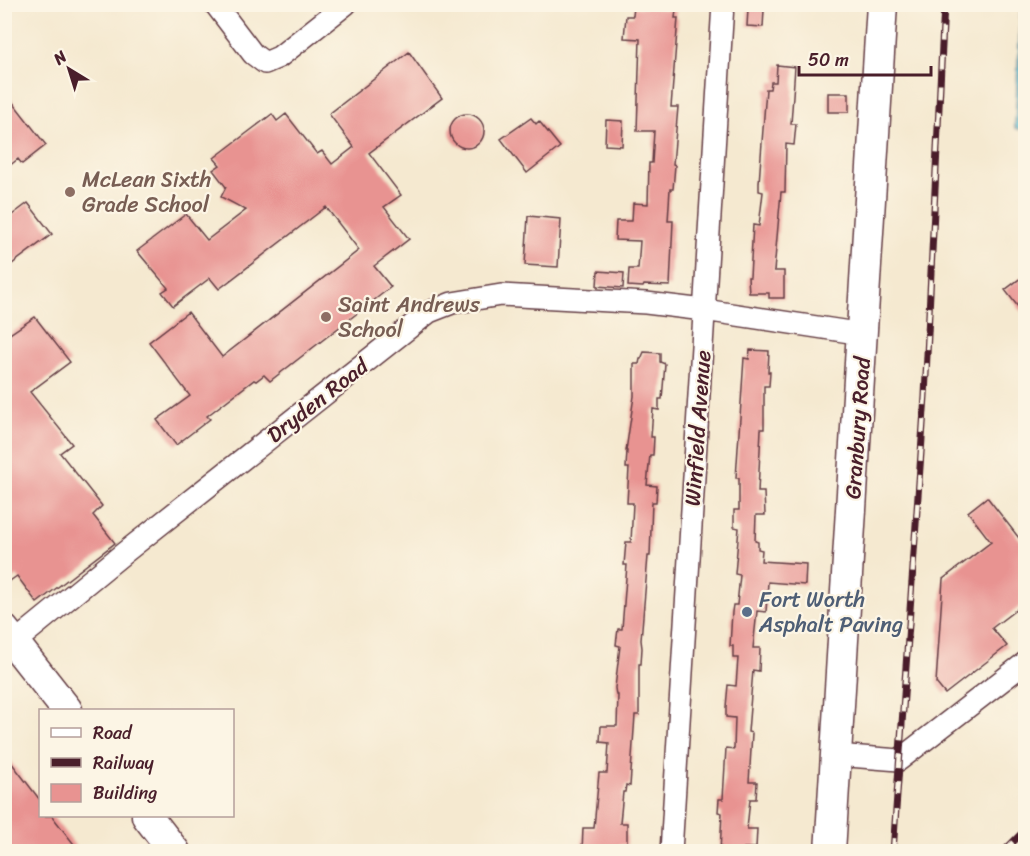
<svg xmlns="http://www.w3.org/2000/svg" width="1030" height="856" font-family="Sriracha,sans-serif">
<rect width="100%" height="100%" fill="#fcf5e5"/>
<filter id="ink" filterUnits="userSpaceOnUse"><feTurbulence type="fractalNoise" baseFrequency=".0167" numOctaves="2"/><feDisplacementMap in="SourceGraphic" scale="12" xChannelSelector="R" yChannelSelector="G"/><feConvolveMatrix kernelMatrix="1 2 1 2 8 2 1 2 1" color-interpolation-filters="sRGB"/></filter>
<filter id="wash" filterUnits="userSpaceOnUse"><feTurbulence type="fractalNoise" baseFrequency=".008" numOctaves="4" result="noise"/><feDisplacementMap in="SourceGraphic" scale="24" xChannelSelector="R" yChannelSelector="G"/><feGaussianBlur stdDeviation="1.35" result="paint"/><feColorMatrix in="noise" values="0 0 0 0 0 0 0 0 0 0 0 0 0 0 0 0 0 1.4 0 .05"/><feComposite in="paint" operator="in"/></filter>
<g filter="url(#wash)">
<rect width="100%" height="100%" fill="#f5e9d0"/>
<path fill="#57bfd5" stroke="#506f80" stroke-width="1.5" d="M 1021,5 L 1026,5 L 1025,131 L 1015,128 Z"/>
<g id="blocks">
<path fill="#e89391" d="M 634,7 L 676,10 L 675,18 L 678,18 L 671,107 L 678,107 L 673,164 L 675,165 L 673,189 L 670,189 L 668,221 L 673,221 L 670,286 L 644,285 L 643,287 L 628,286 L 629,269 L 638,269 L 640,241 L 615,240 L 616,221 L 632,221 L 633,203 L 648,204 L 649,163 L 652,163 L 654,131 L 637,131 L 640,39 L 624,38 L 626,16 L 633,16 Z
M 748,9 L 764,10 L 763,27 L 747,26 Z
M 409,52 L 442,98 L 369,153 L 401,195 L 384,207 L 409,239 L 374,266 L 391,287 L 270,381 L 264,375 L 256,381 L 254,380 L 207,416 L 210,419 L 176,445 L 157,420 L 190,396 L 149,342 L 188,312 L 222,357 L 359,250 L 326,207 L 219,289 L 210,278 L 173,306 L 162,292 L 168,288 L 137,251 L 186,214 L 207,240 L 246,210 L 221,197 L 226,187 L 213,170 L 220,165 L 214,158 L 272,114 L 277,121 L 286,114 L 317,154 L 322,151 L 332,164 L 354,147 L 329,114 Z
M 777,65 L 795,67 L 791,124 L 796,124 L 794,145 L 786,144 L 785,192 L 781,192 L 774,271 L 784,271 L 784,298 L 769,298 L 769,293 L 749,293 L 748,277 L 750,277 L 753,225 L 759,226 L 763,192 L 759,191 L 759,183 L 766,89 L 770,89 L 771,82 L 776,82 Z
M 4,91 L 46,145 L 22,164 L 18,159 L 4,170 Z
M 828,93 L 849,93 L 849,112 L 828,112 Z
M450 131a17 17 0 1 1 34 0a17 17 0 1 1-34 0Z
M 531,118 L 536,124 L 539,121 L 560,147 L 527,173 L 501,139 Z
M 606,120 L 623,121 L 622,146 L 605,145 Z
M 28,203 L 52,234 L 4,270 L 4,221 Z
M 528,216 L 561,219 L 558,267 L 525,265 Z
M 598,271 L 624,273 L 623,288 L 597,286 Z
M 1026,274 L 1026,317 L 1005,290 Z
M 35,317 L 70,362 L 30,392 L 72,444 L 60,453 L 102,506 L 93,515 L 115,543 L 37,603 L 17,576 L 4,585 L 4,338 Z
M 750,350 L 769,351 L 768,372 L 770,372 L 769,386 L 764,386 L 764,429 L 761,429 L 758,492 L 764,492 L 765,515 L 756,515 L 755,541 L 758,542 L 758,549 L 762,550 L 761,561 L 806,564 L 805,585 L 768,582 L 766,612 L 757,611 L 753,648 L 760,648 L 759,671 L 753,670 L 748,732 L 752,733 L 749,782 L 757,782 L 756,799 L 750,799 L 747,829 L 757,829 L 756,848 L 744,848 L 744,852 L 720,852 L 722,813 L 718,812 L 719,799 L 723,799 L 726,748 L 734,749 L 735,718 L 726,717 L 726,707 L 728,685 L 736,686 L 738,658 L 733,658 L 733,646 L 730,646 L 732,612 L 733,605 L 737,605 L 740,575 L 735,574 L 739,528 L 734,527 L 734,510 L 739,510 L 739,478 L 736,478 L 744,358 L 749,359 Z
M 644,352 L 660,353 L 660,362 L 665,364 L 662,399 L 659,399 L 659,410 L 653,409 L 651,437 L 654,437 L 653,455 L 650,455 L 647,485 L 657,486 L 656,502 L 652,502 L 650,556 L 648,556 L 641,640 L 642,648 L 641,664 L 639,664 L 639,715 L 635,715 L 630,786 L 626,785 L 625,792 L 623,792 L 620,823 L 627,823 L 627,845 L 618,845 L 618,852 L 582,852 L 583,828 L 594,828 L 599,773 L 607,773 L 609,743 L 600,742 L 601,726 L 617,726 L 618,695 L 616,695 L 615,688 L 620,646 L 616,645 L 618,629 L 622,629 L 627,565 L 624,565 L 626,542 L 631,542 L 633,503 L 627,503 L 629,468 L 626,468 L 627,451 L 626,451 L 634,396 L 634,364 L 639,364 L 640,359 L 641,359 Z
M 987,497 L 1026,547 L 1026,602 L 992,628 L 1007,646 L 945,694 L 936,683 L 943,579 L 991,542 L 968,512 Z
M 4,753 L 40,800 L 40,816 L 52,816 L 80,852 L 4,852 Z"/>
</g>
</g>
<g filter="url(#ink)">
<use href="#blocks" fill-opacity="0" stroke="#643d44" stroke-width="1.5"/>
<g fill="none" stroke-linecap="round" stroke-linejoin="round">
<g stroke="#643d44" stroke-width="24">
<path id="street" d="M 215,4 L 253,54 L 265,63 L 279,57 L 346,4
M 4,651 L 124,553 L 429,312 L 452,303 L 501,295 L 646,303 L 704,310 L 863,334
M 836,755 L 899,760 L 1026,662
M 671,852 L 723,4"/>
</g>
<g stroke="#643d44" stroke-width="33">
<path id="secondary" d="M 4,630 L 67,710
M 147,816 L 175,852
M 830,852 L 882,4"/>
</g>
<use href="#street" stroke="#fff" stroke-width="21"/>
<use href="#secondary" stroke="#fff" stroke-width="30"/>
<g stroke="#4a1f2b" stroke-width="7">
<path id="rail" d="M 893,852 L 925,396 L 944,4
M 1003,852 L 1026,829"/>
</g>
<use href="#rail" stroke="#fcf5e5" stroke-width="4.5" stroke-dasharray="14" stroke-linecap="butt"/>
</g>
</g>
<g fill="#8d6e63" stroke="#fcf5e5" stroke-width="2">
<circle cx="70" cy="192" r="6"/>
<circle cx="326" cy="317" r="6"/>
</g>
<circle fill="#5c6f8a" stroke="#fcf5e5" stroke-width="2" cx="747" cy="612" r="6"/>
<g text-anchor="middle" stroke-width="4.5" stroke-linejoin="round" paint-order="stroke">
<g font-size="22" fill="#785e54" stroke="#fcf5e5" text-anchor="start">
<text x="82" y="187">McLean Sixth<tspan x="82" dy="25">Grade School</tspan></text>
<text x="338" y="312">Saint Andrews<tspan x="338" dy="25">School</tspan></text>
</g>
<g font-size="22" fill="#4a1f2b" stroke="#fcf5e5">
<text transform="translate(317 400) rotate(-38)" y="8">Dryden Road</text>
<text transform="translate(697 428) rotate(-86)" y="8">Winfield Avenue</text>
<text transform="translate(857 428) rotate(-86)" y="8">Granbury Road</text>
</g>
<g font-size="22" fill="#4e5e75" stroke="#fcf5e5" text-anchor="start">
<text x="759" y="607">Fort Worth<tspan x="759" dy="25">Asphalt Paving</tspan></text>
</g>
</g>
<rect width="1030" height="856" fill="none" stroke="#fcf5e5" stroke-width="24"/>
<rect x="39" y="709" width="195" height="108" fill="#fcf5e5" stroke="#b59f9b" stroke-width="1.5"/>
<rect x="51" y="728" width="30" height="9" fill="#ffffff" stroke="#b59f9b" stroke-width="1.5"/>
<text x="93" y="739" font-size="18" fill="#4a1f2b">Road</text>
<rect x="51" y="758" width="30" height="9" fill="#4a1f2b" stroke="#b59f9b" stroke-width="1.5"/>
<text x="93" y="769" font-size="18" fill="#4a1f2b">Railway</text>
<rect x="51" y="784" width="30" height="18" fill="#e89391" stroke="#b59f9b" stroke-width="1.5"/>
<text x="93" y="799" font-size="18" fill="#4a1f2b">Building</text>
<g transform="translate(69 69) rotate(322)" stroke="#fcf5e5" stroke-width="4.5" paint-order="stroke">
<path d="M0-4.5L10 22L0 15L-10 22Z" fill="#4a1f2b"/>
<text y="-9" font-size="16" font-weight="bold" text-anchor="middle" fill="#4a1f2b">N</text>
</g>
<path d="M799 66v9h132v-9" fill="none" stroke="#4a1f2b" stroke-width="3"/>
<text x="808" y="66" font-size="18" fill="#4a1f2b" stroke="#fcf5e5" stroke-width="4.5" paint-order="stroke">50 m</text>
</svg>
